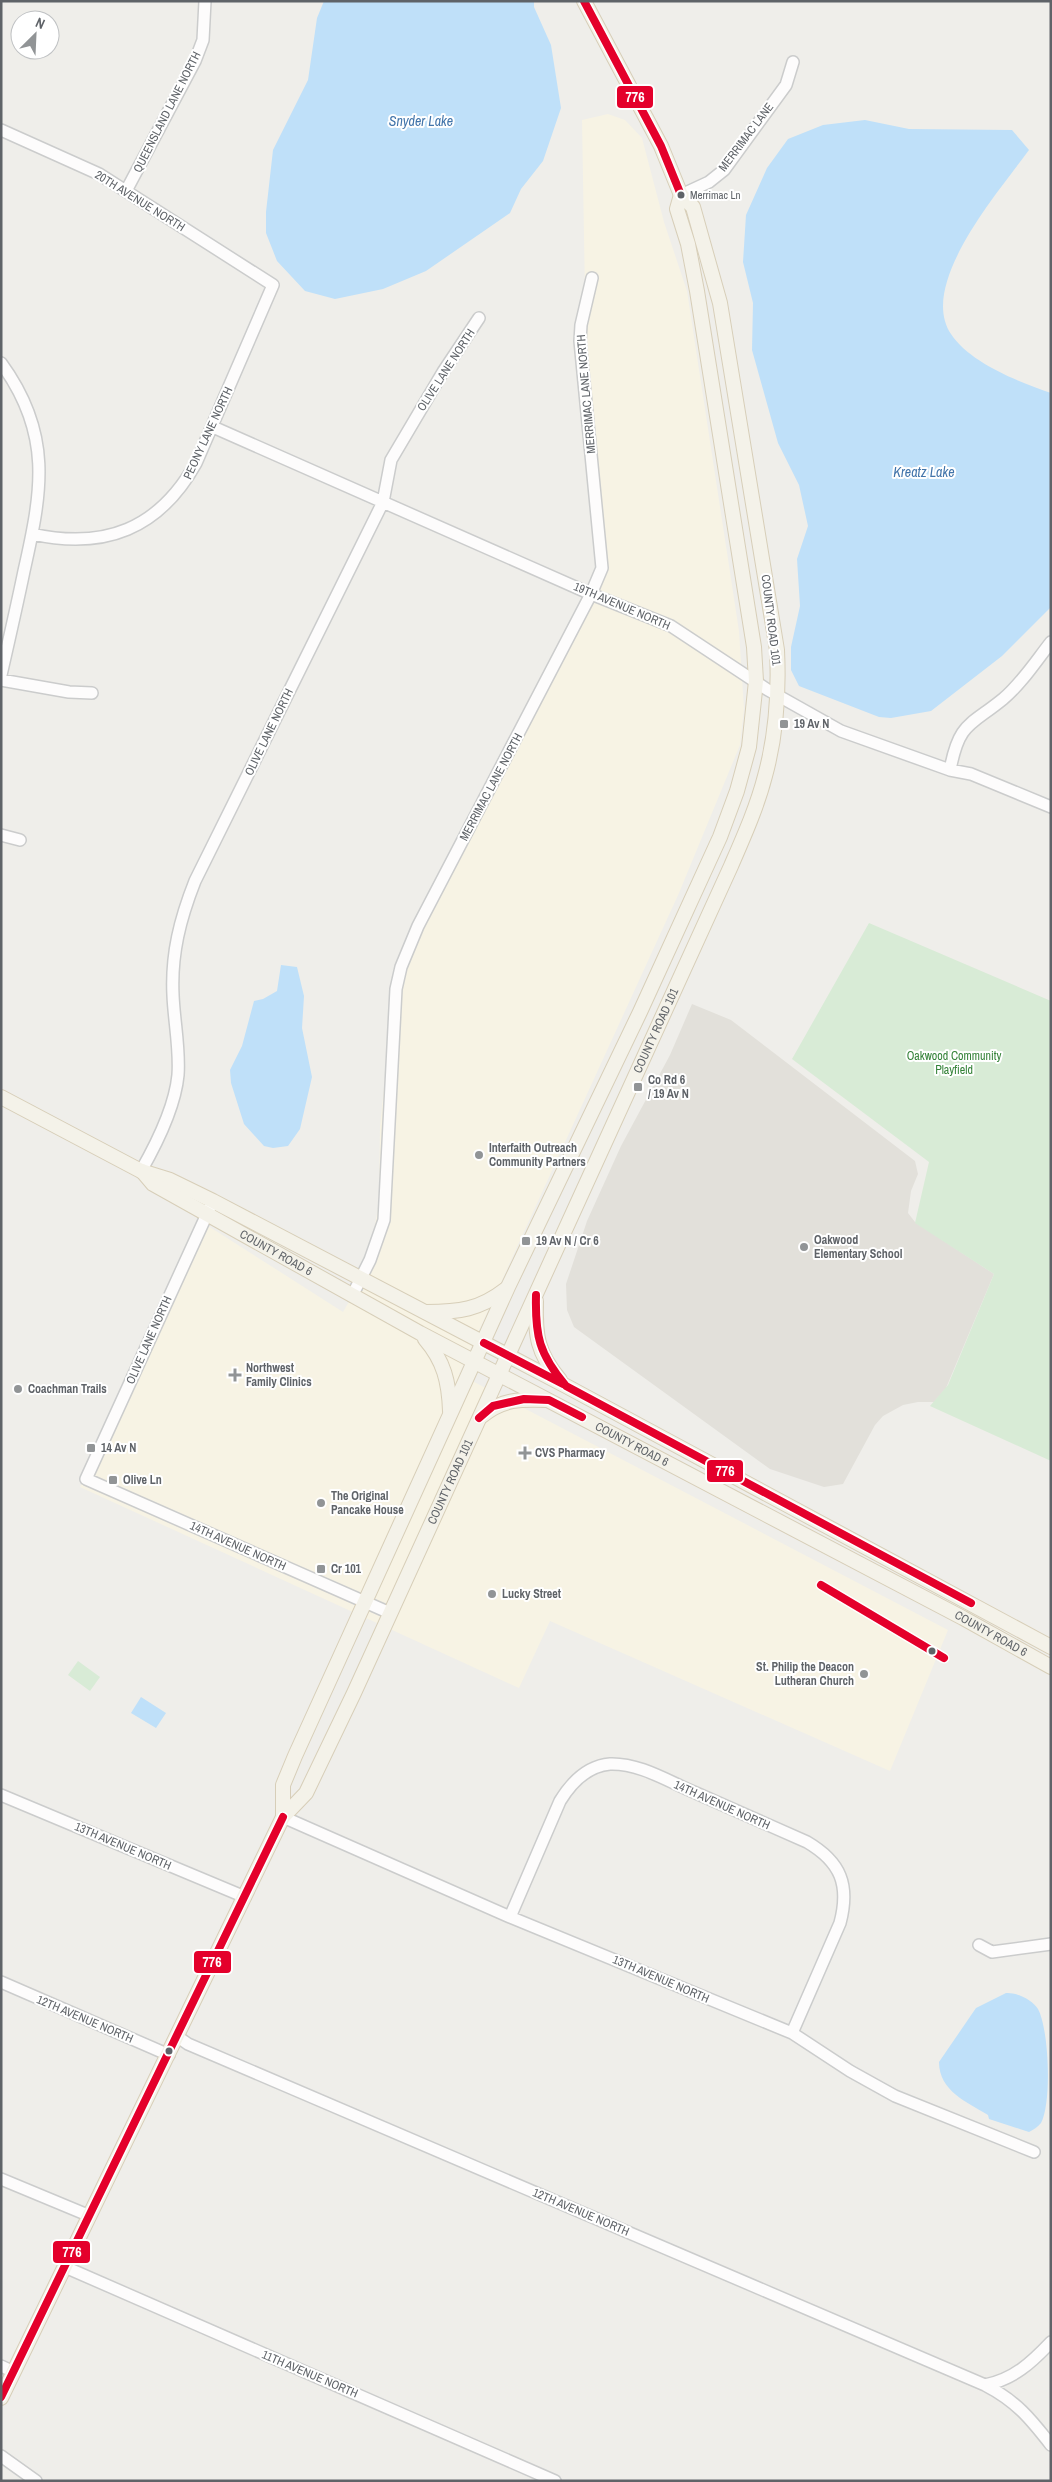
<svg xmlns="http://www.w3.org/2000/svg" width="1052" height="2482" font-family="'Archivo Narrow',sans-serif">
<rect width="100%" height="100%" fill="#efeeea"/>
<path fill="#f7f3e4" d="M 608,114 L 625,120 L 642,138 L 664,222 L 687,291 L 739,631 L 744,709 L 740,745 L 679,893 L 459,1374 L 948,1630 L 890,1771 L 550,1621 L 519,1688 L 80,1487 L 142,1366 L 202,1222 L 343,1312 L 366,1272 L 379,1203 L 380,1127 L 394,987 L 407,947 L 574,628 L 599,566 L 585,295 L 582,120 Z"/>
<path fill="#e2e0da" d="M 692,1004 L 731,1020 L 915,1161 L 918,1174 L 911,1191 L 908,1213 L 915,1222 L 994,1274 L 946,1388 L 934,1402 L 918,1402 L 903,1405 L 883,1416 L 875,1425 L 843,1484 L 824,1487 L 770,1469 L 574,1327 L 567,1310 L 566,1284 L 587,1221 L 621,1146 L 670,1055 Z"/>
<path fill="#d8ebd6" d="M 869,923 L 1051,1001 L 1051,1461 L 930,1406 L 948,1385 L 994,1274 L 915,1223 L 929,1162 L 792,1059 Z
M 78,1661 L 100,1677 L 90,1691 L 68,1675 Z"/>
<path fill="#bfe0f9" d="M 324,1 L 534,1 L 534,7 L 551,45 L 561,108 L 543,161 L 521,189 L 510,213 L 426,271 L 383,289 L 335,299 L 305,291 L 277,261 L 266,233 L 266,212 L 273,150 L 308,80 L 317,18 Z
M 865,120 L 909,129 L 1012,130 L 1029,150 C 1001,189 917,284 951,334 C 970,363 1019,382 1051,393 L 1051,607 L 1002,656 L 931,711 L 891,718 L 879,717 L 799,686 L 791,670 L 791,647 L 800,606 L 797,559 L 808,526 L 799,485 L 778,443 L 752,350 L 753,303 L 743,262 L 746,215 L 767,168 L 788,139 L 823,125 Z
M 281,965 L 297,967 L 304,996 L 302,1028 L 312,1077 L 300,1129 L 288,1146 L 273,1148 L 264,1146 L 244,1124 L 231,1083 L 230,1070 L 242,1046 L 254,1001 L 263,999 L 277,991 Z
M 141,1697 L 166,1713 L 156,1728 L 131,1713 Z
M 1006,1993 C 1016,1992 1033,2000 1038,2009 C 1049,2029 1052,2103 1041,2123 C 1038,2127 1033,2130 1029,2132 L 989,2119 L 988,2115 C 967,2102 939,2091 939,2062 L 976,2008 Z"/>
<g fill="none" stroke-linecap="round" stroke-linejoin="round">
<g stroke="#cbcccc" stroke-width="14">
<path id="minor" d="M 1,130 L 99,174 L 273,285 L 196,463 C 159,529 105,550 32,534
M 126,191 L 195,61 L 203,40 L 205,1
M 681,195 L 709,182 L 724,170 L 786,85 L 793,62
M 1,363 C 53,434 42,491 24,571 C 17,605 9,640 1,675
M 213,427 L 591,594 L 671,626 L 768,690 L 841,731 L 950,770 L 971,774 L 1051,807
M 1,680 L 69,692 L 92,693
M 950,770 C 959,722 970,726 1003,699 C 1022,683 1036,661 1051,642
M 1,835 L 20,840
M 141,1171 C 157,1143 175,1107 178,1075 C 180,1049 174,1021 173,995 C 171,954 180,919 195,881 L 383,502 L 391,460 L 443,372 L 479,318
M 213,1201 L 86,1479 L 390,1613
M 352,1296 L 370,1260 L 384,1220 L 396,989 L 401,967 L 418,926 L 591,594 L 602,568 L 580,341 L 581,325 L 592,278
M 1,1795 L 245,1897
M 283,1817 L 510,1917 L 792,2033 L 850,2071 L 895,2096 L 1034,2152
M 510,1917 L 560,1801 C 571,1783 587,1766 610,1764 C 640,1763 669,1782 696,1793 C 733,1809 770,1826 807,1842 C 841,1862 850,1885 840,1923 L 792,2033
M 979,1945 L 992,1952 L 1051,1944
M 1,1982 L 169,2055
M 178,2037 L 188,2044 L 985,2385 C 1016,2401 1030,2418 1051,2445
M 1,2179 L 90,2216
M 65,2267 L 555,2481
M 1,2366 L 14,2372
M 985,2385 C 1014,2379 1031,2363 1051,2342
M 1,2456 L 36,2481"/>
</g>
<g stroke="#d7ceb8" stroke-width="16">
<g id="major">
<path d="M 1,1097 L 141,1171 L 170,1180 L 213,1201 L 566,1386 L 1051,1647"/>
<path id="s1" d="M 142,1171 L 153,1184 L 420,1333 L 963,1618 L 1051,1667"/>
<path d="M 536,1301 C 535,1335 537,1353 560,1380"/>
<path d="M 426,1312 C 459,1312 479,1310 506,1289"/>
<path d="M 425,1339 C 444,1361 449,1382 450,1411"/>
<path d="M 482,1416 C 502,1399 521,1399 546,1400"/>
<path d="M 283,1817 L 283,1785 L 295,1756 L 508,1287 L 640,1012 L 720,837 L 737,791 L 749,747 L 756,681 L 754,647 L 697,291 L 688,244 L 677,209 L 681,195"/>
<path id="s2" d="M 1,2398 L 283,1817 L 306,1793 L 354,1693 L 731,866 C 744,836 757,807 765,776 C 776,736 779,691 777,650 L 720,303 L 693,207 L 681,195 L 661,146 L 584,1"/>
</g>
</g>
<use href="#minor" stroke="#fdfcfc" stroke-width="11"/>
<use href="#major" stroke="#f4f2e9" stroke-width="14"/>
<g stroke="#fff" stroke-width="11">
<path id="bus-1" d="M 584,1 L 661,146 L 681,195
M 536,1295 C 535,1336 539,1354 566,1386 L 971,1603
M 484,1343 L 563,1384
M 479,1418 L 493,1406 L 524,1399 L 549,1400 L 582,1417
M 821,1585 L 944,1658
M 1,2397 L 283,1817"/>
</g>
<use href="#bus-1" stroke="#e4002b" stroke-width="8"/>
</g>
<g fill="#5f6368" stroke="#fff" stroke-width="2">
<circle cx="681" cy="195" r="4.5"/>
<circle cx="932" cy="1651" r="4.5"/>
<circle cx="169" cy="2051" r="4.5"/>
</g>
<g fill="#919496" stroke="#fff" stroke-width="2">
<rect x="779" y="719" width="10" height="10" rx="2.5"/>
<rect x="633" y="1082" width="10" height="10" rx="2.5"/>
<circle cx="479" cy="1155" r="5"/>
<rect x="521" y="1236" width="10" height="10" rx="2.5"/>
<circle cx="804" cy="1247" r="5"/>
<path d="M232.5 1367.5h5v5h5v5h-5v5h-5v-5h-5v-5h5z"/>
<circle cx="18" cy="1389" r="5"/>
<rect x="86" y="1443" width="10" height="10" rx="2.5"/>
<path d="M522.5 1445.5h5v5h5v5h-5v5h-5v-5h-5v-5h5z"/>
<rect x="108" y="1475" width="10" height="10" rx="2.5"/>
<circle cx="321" cy="1503" r="5"/>
<rect x="316" y="1564" width="10" height="10" rx="2.5"/>
<circle cx="492" cy="1594" r="5"/>
<circle cx="864" cy="1674" r="5"/>
</g>
<g text-anchor="middle" stroke-width="4" stroke-linejoin="round" paint-order="stroke">
<g font-size="11" fill="#5f6368" stroke="#fff" text-anchor="start">
<text x="690" y="199">Merrimac Ln</text>
</g>
<g font-size="12" fill="#5f6368" stroke="#fff">
<text transform="translate(167 112) rotate(-63)" y="4">QUEENSLAND LANE NORTH</text>
<text transform="translate(746 137) rotate(-53)" y="4">MERRIMAC LANE</text>
<text transform="translate(140 201) rotate(32)" y="4">20TH AVENUE NORTH</text>
<text transform="translate(446 370) rotate(-57)" y="4">OLIVE LANE NORTH</text>
<text transform="translate(586 394) rotate(-95)" y="4">MERRIMAC LANE NORTH</text>
<text transform="translate(208 433) rotate(-65)" y="4">PEONY LANE NORTH</text>
<text transform="translate(622 606) rotate(23)" y="4">19TH AVENUE NORTH</text>
<text transform="translate(771 620) rotate(83)" y="4">COUNTY ROAD 101</text>
<text transform="translate(269 732) rotate(-64)" y="4">OLIVE LANE NORTH</text>
<text transform="translate(491 787) rotate(-62)" y="4">MERRIMAC LANE NORTH</text>
<text dy="4" stroke="none"><textPath href="#s2" startOffset="1518">COUNTY ROAD 101</textPath></text>
<text dy="4" stroke="none"><textPath href="#s1" startOffset="158">COUNTY ROAD 6</textPath></text>
<text transform="translate(149 1340) rotate(-66)" y="4">OLIVE LANE NORTH</text>
<text dy="4" stroke="none"><textPath href="#s1" startOffset="562">COUNTY ROAD 6</textPath></text>
<text dy="4" stroke="none"><textPath href="#s2" startOffset="1022">COUNTY ROAD 101</textPath></text>
<text transform="translate(238 1546) rotate(24)" y="4">14TH AVENUE NORTH</text>
<text dy="4" stroke="none"><textPath href="#s1" startOffset="968">COUNTY ROAD 6</textPath></text>
<text transform="translate(722 1805) rotate(24)" y="4">14TH AVENUE NORTH</text>
<text transform="translate(123 1846) rotate(23)" y="4">13TH AVENUE NORTH</text>
<text transform="translate(661 1979) rotate(23)" y="4">13TH AVENUE NORTH</text>
<text transform="translate(85 2019) rotate(23)" y="4">12TH AVENUE NORTH</text>
<text transform="translate(581 2212) rotate(23)" y="4">12TH AVENUE NORTH</text>
<text transform="translate(310 2374) rotate(23)" y="4">11TH AVENUE NORTH</text>
</g>
<g font-size="12" font-weight="bold" fill="#5f6368" stroke="#fff" text-anchor="start">
<text x="794" y="728">19 Av N</text>
<text x="648" y="1084">Co Rd 6<tspan x="648" dy="14">/ 19 Av N</tspan></text>
<text x="489" y="1152">Interfaith Outreach<tspan x="489" dy="14">Community Partners</tspan></text>
<text x="814" y="1244">Oakwood<tspan x="814" dy="14">Elementary School</tspan></text>
<text x="536" y="1245">19 Av N / Cr 6</text>
<text x="246" y="1372">Northwest<tspan x="246" dy="14">Family Clinics</tspan></text>
<text x="28" y="1393">Coachman Trails</text>
<text x="101" y="1452">14 Av N</text>
<text x="535" y="1457">CVS Pharmacy</text>
<text x="123" y="1484">Olive Ln</text>
<text x="331" y="1500">The Original<tspan x="331" dy="14">Pancake House</tspan></text>
<text x="331" y="1573">Cr 101</text>
<text x="502" y="1598">Lucky Street</text>
<text x="854" y="1671" text-anchor="end">St. Philip the Deacon<tspan x="854" dy="14">Lutheran Church</tspan></text>
</g>
<g font-size="12" fill="#348238" stroke="#fff">
<text x="954" y="1060">Oakwood Community<tspan x="954" dy="14">Playfield</tspan></text>
</g>
<g font-size="14" font-style="italic" fill="#4174aa" stroke="#fff">
<text x="421" y="126">Snyder Lake</text>
<text x="924" y="477">Kreatz Lake</text>
</g>
</g>
<g stroke="#fff" stroke-width="2">
<rect x="616" y="85" width="38" height="24" rx="5" fill="#e4002b"/>
<rect x="706" y="1459" width="38" height="24" rx="5" fill="#e4002b"/>
<rect x="193" y="1950" width="39" height="24" rx="5" fill="#e4002b"/>
<rect x="52" y="2240" width="39" height="24" rx="5" fill="#e4002b"/>
</g>
<g font-size="14" text-anchor="middle" font-weight="bold" fill="#fff">
<text x="635" y="102">776</text>
<text x="725" y="1476">776</text>
<text x="212" y="1967">776</text>
<text x="72" y="2257">776</text>
</g>
<rect width="1052" height="2482" fill="none" stroke="#5f6368" stroke-width="5"/>
<g transform="translate(35 35) rotate(24)"><circle r="24" fill="#ffffff" stroke="#bfc1c3"/>
<path d="M0-4L9 19L0 12L-9 19Z" fill="#919496"/>
<text y="-8" font-size="14" font-weight="bold" text-anchor="middle" fill="#5f6368">N</text>
</g>
</svg>
